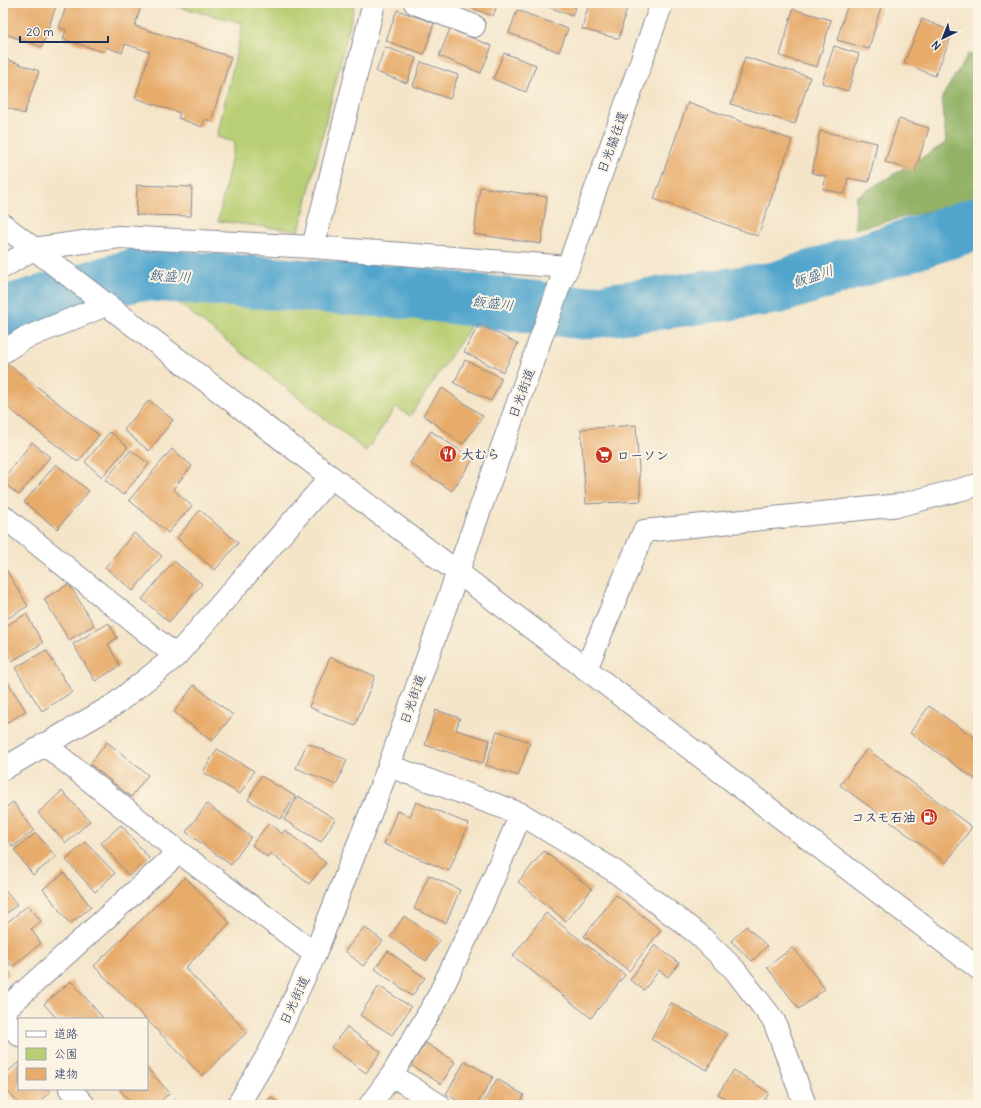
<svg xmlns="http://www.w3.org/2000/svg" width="981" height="1108" font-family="Delius,'Klee One',sans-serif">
<rect width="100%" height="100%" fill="#fcf5e5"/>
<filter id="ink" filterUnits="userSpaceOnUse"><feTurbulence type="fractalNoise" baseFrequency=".025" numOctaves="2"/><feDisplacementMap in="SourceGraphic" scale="8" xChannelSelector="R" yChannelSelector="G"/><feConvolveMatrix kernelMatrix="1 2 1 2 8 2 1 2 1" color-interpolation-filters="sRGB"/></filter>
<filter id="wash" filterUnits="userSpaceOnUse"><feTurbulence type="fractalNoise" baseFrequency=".012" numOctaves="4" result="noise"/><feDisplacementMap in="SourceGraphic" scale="16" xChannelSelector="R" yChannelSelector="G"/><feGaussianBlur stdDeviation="0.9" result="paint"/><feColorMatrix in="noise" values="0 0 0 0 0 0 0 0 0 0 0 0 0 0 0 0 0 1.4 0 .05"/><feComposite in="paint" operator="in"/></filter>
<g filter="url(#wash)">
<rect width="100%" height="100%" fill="#f4e5c9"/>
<path fill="#b9cf74" stroke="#6a7f69" d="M 171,3 L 355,3 L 299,231 L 218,221 L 235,142 L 217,137 L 243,23 L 170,5 Z
M 176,301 L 473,323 L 410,416 L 396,407 L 366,451 Z"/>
<path fill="#92b266" stroke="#567062" d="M 968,54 L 978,56 L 978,199 L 855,229 L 856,197 L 946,143 L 942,97 Z"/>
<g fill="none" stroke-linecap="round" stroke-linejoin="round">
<path stroke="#51a5cd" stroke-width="53" d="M 3,314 L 13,310 L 137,274 L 413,293 L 583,313 L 776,288 L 978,223"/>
</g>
<g id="blocks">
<path fill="#e7ab6a" d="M 3,3 L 57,3 L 42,47 L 3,33 Z
M 57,3 L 142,3 L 135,26 L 231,57 L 211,121 L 205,119 L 202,127 L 178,118 L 180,113 L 135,98 L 150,52 L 125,44 L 122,53 L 106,47 L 104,52 L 63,39 L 66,30 L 59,28 L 66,6 Z
M 458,3 L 498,3 L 493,16 Z
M 539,3 L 577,3 L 572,16 Z
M 589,3 L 628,3 L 619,39 L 582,29 Z
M 848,3 L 882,3 L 869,49 L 837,40 Z
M 793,9 L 831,20 L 817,67 L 780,56 Z
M 397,10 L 434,23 L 424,54 L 386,41 Z
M 517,10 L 568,29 L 559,52 L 509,33 Z
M 922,19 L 953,32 L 935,76 L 904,63 Z
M 450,29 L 492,46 L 481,73 L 439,56 Z
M 834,46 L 859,54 L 848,91 L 822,83 Z
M 385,47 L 416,58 L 407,83 L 376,72 Z
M 504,53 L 536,65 L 526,92 L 493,79 Z
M 745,57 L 810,77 L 795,124 L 731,104 Z
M 3,58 L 39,71 L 24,114 L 3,106 Z
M 421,62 L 458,75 L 450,99 L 413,86 Z
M 688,102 L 792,140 L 758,236 L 654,199 Z
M 899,119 L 929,128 L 915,171 L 885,162 Z
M 820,131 L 877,143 L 869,182 L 848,178 L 845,194 L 823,189 L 826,176 L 812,173 Z
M 137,185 L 192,187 L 191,216 L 136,215 Z
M 480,187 L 547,197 L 541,244 L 474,234 Z
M 479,324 L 518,344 L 503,372 L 464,352 Z
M 465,360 L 502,378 L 491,401 L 454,383 Z
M 8,364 L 99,435 L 78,462 L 3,404 L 3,371 Z
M 442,388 L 483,416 L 463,444 L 423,415 Z
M 149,400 L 173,420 L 149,451 L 124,430 Z
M 636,425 L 641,501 L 586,504 L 581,429 Z
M 431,431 L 473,459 L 452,491 L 410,463 Z
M 110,432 L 128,447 L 102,477 L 85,462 Z
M 32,442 L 50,457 L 19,495 L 3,482 L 3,479 Z
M 172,449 L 192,466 L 173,489 L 192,506 L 168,533 L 129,500 Z
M 131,450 L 149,464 L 123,495 L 105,480 Z
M 56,464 L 89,491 L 57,529 L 24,502 Z
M 200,510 L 238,543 L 215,570 L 177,538 Z
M 134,533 L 162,556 L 133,591 L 105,567 Z
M 174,561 L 202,584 L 169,622 L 142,599 Z
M 3,565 L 28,606 L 3,621 Z
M 69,584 L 94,625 L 69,640 L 44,599 Z
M 26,614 L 43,643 L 12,661 L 3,646 L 3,628 Z
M 109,623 L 117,638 L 108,644 L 120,666 L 95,681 L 73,644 Z
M 46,650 L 72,692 L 42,711 L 15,668 Z
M 330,657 L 375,676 L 355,726 L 309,707 Z
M 7,681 L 26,711 L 3,725 L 3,684 Z
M 194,685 L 233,715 L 212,741 L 174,712 Z
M 929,706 L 978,740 L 978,781 L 910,733 Z
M 436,710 L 460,718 L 456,730 L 490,740 L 483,763 L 425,745 Z
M 497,731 L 530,742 L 518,776 L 486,765 Z
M 107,742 L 148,775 L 131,797 L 90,764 Z
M 307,743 L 347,760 L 336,785 L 296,768 Z
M 217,749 L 254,771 L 240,794 L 203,772 Z
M 867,749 L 972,827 L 946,863 L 840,785 Z
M 261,776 L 295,796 L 281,819 L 248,800 Z
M 62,791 L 90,821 L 66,843 L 38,813 Z
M 298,796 L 335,819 L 321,842 L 284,820 Z
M 13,802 L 34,830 L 13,847 L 3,834 L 3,810 Z
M 416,802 L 469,824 L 449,871 L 384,844 L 397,811 L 410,816 Z
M 207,804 L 251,837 L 231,865 L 186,832 Z
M 269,823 L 282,834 L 285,830 L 326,863 L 309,884 L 270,853 L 267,857 L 252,845 Z
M 121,825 L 149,858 L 129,876 L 101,843 Z
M 36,833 L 56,857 L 33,875 L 14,850 Z
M 85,842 L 115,873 L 95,892 L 66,860 Z
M 544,851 L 592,889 L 566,921 L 518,882 Z
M 64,873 L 91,907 L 70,924 L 43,889 Z
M 429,875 L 460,890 L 446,923 L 414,909 Z
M 185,877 L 230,923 L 185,968 L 247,1032 L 202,1076 L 94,966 Z
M 3,888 L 17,905 L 3,916 Z
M 616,895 L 661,930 L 629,971 L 584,936 Z
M 28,905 L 41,921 L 31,929 L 41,943 L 12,967 L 3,955 L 3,926 Z
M 546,913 L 625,975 L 591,1018 L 513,956 Z
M 404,916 L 440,940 L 426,961 L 390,937 Z
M 746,926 L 767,946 L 752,961 L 731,941 Z
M 364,927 L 383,941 L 363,966 L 345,951 Z
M 655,945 L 679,963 L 668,977 L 659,970 L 644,990 L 630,980 Z
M 793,947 L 825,989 L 799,1009 L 767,967 Z
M 388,951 L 425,978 L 412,996 L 375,969 Z
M 3,965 L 10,974 L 3,979 Z
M 71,981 L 104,1019 L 57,1019 L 44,1004 Z
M 379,986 L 411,1007 L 392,1035 L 360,1015 Z
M 671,1003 L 727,1034 L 707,1070 L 651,1039 Z
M 347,1027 L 381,1052 L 366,1073 L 331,1047 Z
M 426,1043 L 455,1062 L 441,1084 L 411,1065 Z
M 465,1061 L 493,1077 L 477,1105 L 465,1105 L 446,1094 Z
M 19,1062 L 19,1089 L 47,1089 L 50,1092 L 36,1105 L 20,1105 L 3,1086 L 3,1076 Z
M 147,1068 L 170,1093 L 156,1105 L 133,1105 L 119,1089 L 147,1089 Z
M 734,1070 L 769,1093 L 761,1105 L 735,1105 L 718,1094 Z
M 497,1079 L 524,1095 L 519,1105 L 482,1105 Z
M 270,1097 L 282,1105 L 265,1105 Z
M 175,1099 L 182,1105 L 169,1105 Z"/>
</g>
</g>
<g filter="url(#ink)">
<use href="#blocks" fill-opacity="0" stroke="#888a94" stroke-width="1"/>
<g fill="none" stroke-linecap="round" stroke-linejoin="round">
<g stroke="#888a94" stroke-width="24">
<path id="street" d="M 415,3 L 474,26
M 313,247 L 374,3
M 3,267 L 33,249 L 119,237 L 313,247 L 568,267
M 3,352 L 23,339 L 106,305
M 3,516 L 176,656
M 586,669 L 644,531 L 900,505 L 978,485
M 44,744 L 179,852 L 315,954
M 389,766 L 521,814 L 613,870 L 698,934 L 734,969 L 774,1021 L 805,1105
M 3,769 L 114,705 L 176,656 L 331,477
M 3,1011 L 179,852
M 3,1017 L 19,1035
M 392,1075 L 439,1105
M 70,1089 L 84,1105
M 370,1105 L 392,1075 L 436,1001 L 481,907 L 521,814"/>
</g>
<g stroke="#888a94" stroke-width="24">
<path id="secondary" d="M 3,225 L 331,477 L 586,669 L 978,968
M 238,1105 L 269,1053 L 315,954 L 389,766 L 561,281 L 568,267 L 662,3"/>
</g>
<use href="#street" stroke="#fff" stroke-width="22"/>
<use href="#secondary" stroke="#fff" stroke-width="22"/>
</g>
</g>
<defs>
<g id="restaurant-disc" transform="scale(0.9)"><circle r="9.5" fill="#c8321e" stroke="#fcf5e5"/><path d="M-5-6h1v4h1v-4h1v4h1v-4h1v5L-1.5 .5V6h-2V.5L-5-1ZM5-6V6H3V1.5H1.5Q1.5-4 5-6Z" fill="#fff"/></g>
<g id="supermarket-disc" transform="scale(0.9)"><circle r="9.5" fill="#c8321e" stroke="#fcf5e5"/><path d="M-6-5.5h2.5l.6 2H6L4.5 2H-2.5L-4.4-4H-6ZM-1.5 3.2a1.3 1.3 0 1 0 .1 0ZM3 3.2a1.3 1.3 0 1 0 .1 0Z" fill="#fff"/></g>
<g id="fuel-disc" transform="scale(0.9)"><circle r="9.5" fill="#c8321e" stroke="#fcf5e5"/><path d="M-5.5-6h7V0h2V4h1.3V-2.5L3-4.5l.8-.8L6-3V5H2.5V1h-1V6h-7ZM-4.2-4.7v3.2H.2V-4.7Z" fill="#fff"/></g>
</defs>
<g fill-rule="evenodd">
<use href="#restaurant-disc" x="448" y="454"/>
<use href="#supermarket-disc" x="604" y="455"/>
<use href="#fuel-disc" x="929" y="817"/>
</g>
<g text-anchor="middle" stroke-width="4" stroke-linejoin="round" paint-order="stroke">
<g font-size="13" fill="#1b2f5e" stroke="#fcf5e5">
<text transform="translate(612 142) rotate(-70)" y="5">日光脇往還</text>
<text transform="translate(521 393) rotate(-70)" y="5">日光街道</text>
<text transform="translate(412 699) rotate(-71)" y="5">日光街道</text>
<text transform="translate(294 1000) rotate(-65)" y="5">日光街道</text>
</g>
<g font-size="13" font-weight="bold" fill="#1b2f5e" stroke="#fcf5e5" text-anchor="start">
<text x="461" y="459">大むら</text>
<text x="617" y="460">ローソン</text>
<text x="916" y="822" text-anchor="end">コスモ石油</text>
</g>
<g font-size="14" font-style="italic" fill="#2e5885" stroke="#fcf5e5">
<text transform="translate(170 276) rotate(4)" y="5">飯盛川</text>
<text transform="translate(813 276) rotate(-18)" y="5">飯盛川</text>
<text transform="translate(493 303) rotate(7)" y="5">飯盛川</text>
</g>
</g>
<rect width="981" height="1108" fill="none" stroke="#fcf5e5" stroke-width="16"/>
<rect x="18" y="1018" width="130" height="72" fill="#fcf5e5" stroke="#a2a6af"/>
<rect x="26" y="1031" width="20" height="6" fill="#ffffff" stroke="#a2a6af"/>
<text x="54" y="1038" font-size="12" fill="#1b2f5e">道路</text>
<rect x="26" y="1048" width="20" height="12" fill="#b9cf74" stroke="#a2a6af"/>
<text x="54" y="1058" font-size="12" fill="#1b2f5e">公園</text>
<rect x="26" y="1068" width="20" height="12" fill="#e7ab6a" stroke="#a2a6af"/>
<text x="54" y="1078" font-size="12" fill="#1b2f5e">建物</text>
<g transform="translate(943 38) rotate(223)" stroke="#fcf5e5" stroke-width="3" paint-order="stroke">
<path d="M0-3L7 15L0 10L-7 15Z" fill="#1b2f5e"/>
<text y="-6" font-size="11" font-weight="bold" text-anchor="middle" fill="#1b2f5e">N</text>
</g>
<path d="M20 36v6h88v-6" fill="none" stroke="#1b2f5e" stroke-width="2"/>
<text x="26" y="36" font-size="12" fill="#1b2f5e" stroke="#fcf5e5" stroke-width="3" paint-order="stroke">20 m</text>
</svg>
